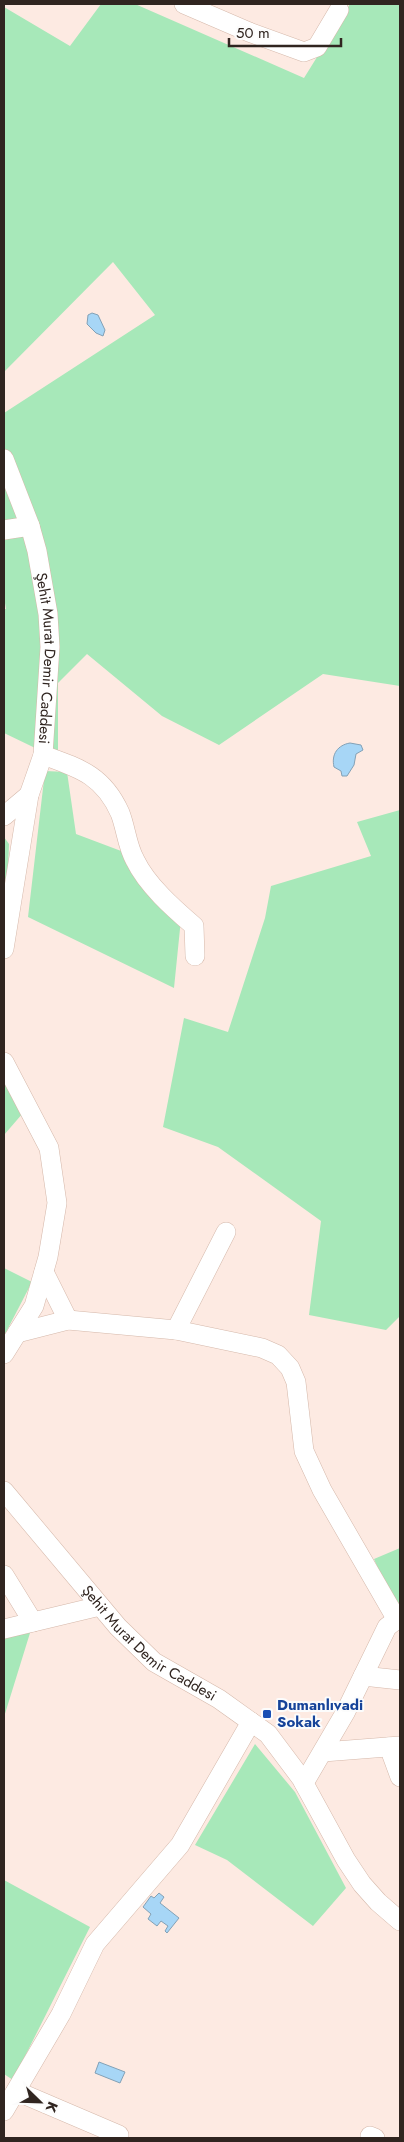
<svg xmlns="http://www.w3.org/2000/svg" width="404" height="2142" font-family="Jost,sans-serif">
<rect width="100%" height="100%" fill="#fdeae2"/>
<path fill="#a7e8b9" d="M 101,4 L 135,4 L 304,78 L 350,4 L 400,4 L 400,686 L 323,674 L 219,745 L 162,716 L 87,654 L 58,683 L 58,759 L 4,733 L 4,609 L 6,609 L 4,597 L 4,413 L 155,315 L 113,262 L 4,372 L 4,7 L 70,46 Z
M 45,771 L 67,772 L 76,834 L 145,860 L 181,919 L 174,988 L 28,917 Z
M 400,810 L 400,1316 L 386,1330 L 309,1315 L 321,1221 L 218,1147 L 163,1127 L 184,1018 L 228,1032 L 265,918 L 271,886 L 371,856 L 357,822 Z
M 4,837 L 9,844 L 4,974 Z
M 4,1066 L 23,1113 L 4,1135 Z
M 4,1268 L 32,1282 L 4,1336 Z
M 400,1548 L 400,1621 L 374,1559 Z
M 4,1633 L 30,1633 L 4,1717 Z
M 255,1744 L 295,1792 L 346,1888 L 313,1926 L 227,1860 L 195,1845 Z
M 4,1880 L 90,1927 L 13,2080 L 4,2074 Z"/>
<path fill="#a7d6f6" stroke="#83a1b6" d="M 92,313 L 98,315 L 105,330 L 103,336 L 96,333 L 87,324 L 88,315 Z
M 350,743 L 361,745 L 363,750 L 356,754 L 354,765 L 347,776 L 342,776 L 341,771 L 334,767 C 331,754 338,745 350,743 Z
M 159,1893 L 164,1897 L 160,1903 L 179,1918 L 167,1933 L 165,1931 L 168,1926 L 161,1921 L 157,1926 L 148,1919 L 151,1914 L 143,1907 L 151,1896 L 154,1898 Z
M 99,2062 L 125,2072 L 120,2083 L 95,2073 Z"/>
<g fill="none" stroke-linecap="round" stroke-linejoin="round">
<g stroke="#d5b8aa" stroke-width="20">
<g id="minor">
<path d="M 184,4 L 249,32 L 304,52 L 317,47 L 339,10"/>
<path id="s1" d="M 4,459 L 30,526 L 37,551 L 48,614 L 50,647 L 43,755 L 29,795 L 4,949"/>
<path d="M 4,530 L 30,526"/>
<path d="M 43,755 C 79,768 103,775 120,813 C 126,828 127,846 135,860 C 147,885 173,908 194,926 L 195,956"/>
<path d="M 4,816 L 29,795"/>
<path d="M 4,1062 L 49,1148 L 57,1203 L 48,1257 L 34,1306 L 4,1354"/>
<path d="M 44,1272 L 68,1320"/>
<path d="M 176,1330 L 226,1232"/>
<path d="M 17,1333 L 68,1320 L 176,1330 L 262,1348 L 278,1355 L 290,1368 L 296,1382 L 304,1451 L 322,1490 L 397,1620"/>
<path id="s2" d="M 4,1491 L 118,1627 L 154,1662 L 219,1699 L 268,1734 L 301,1778 L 346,1860 L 362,1884 L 378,1902 L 400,1921"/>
<path d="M 4,1575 L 33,1622"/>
<path d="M 4,1629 L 100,1606"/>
<path d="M 363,1676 L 400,1680"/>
<path d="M 389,1747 L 400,1777"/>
<path d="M 323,1752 L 400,1746"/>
<path d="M 304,1783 L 345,1713 L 387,1627 L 400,1617"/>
<path d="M 16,2091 L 119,2135"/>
<path d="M 4,2111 L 61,2014 L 95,1944 L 180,1845 L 251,1722"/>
<path d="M 370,2136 L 375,2138"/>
</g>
</g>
<use href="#minor" stroke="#fff" stroke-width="19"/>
</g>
<rect fill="#1a4fb4" stroke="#fcfcfc" stroke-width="2" x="262" y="1709" width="10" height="10" rx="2.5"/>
<g text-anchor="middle" stroke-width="4" stroke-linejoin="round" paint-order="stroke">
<g font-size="15" fill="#302520" stroke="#fcfcfc">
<text dy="5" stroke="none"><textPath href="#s1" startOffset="206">Şehit Murat Demir Caddesi</textPath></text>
<text dy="5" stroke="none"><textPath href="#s2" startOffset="212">Şehit Murat Demir Caddesi</textPath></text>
</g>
<g font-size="15" font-weight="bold" fill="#164399" stroke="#fcfcfc" text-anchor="start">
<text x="277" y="1710">Dumanlıvadi<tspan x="277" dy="17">Sokak</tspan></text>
</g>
</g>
<rect width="404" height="2142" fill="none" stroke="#302520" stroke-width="10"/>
<g transform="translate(40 2102) rotate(113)" stroke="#fcfcfc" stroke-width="4" paint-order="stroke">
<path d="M0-4L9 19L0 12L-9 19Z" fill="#302520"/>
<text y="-8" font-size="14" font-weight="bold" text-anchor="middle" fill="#302520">K</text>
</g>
<path d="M229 38v8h112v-8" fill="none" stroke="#302520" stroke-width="2.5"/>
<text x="236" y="38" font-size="15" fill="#302520" stroke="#fcfcfc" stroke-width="4" paint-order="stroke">50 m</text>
</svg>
